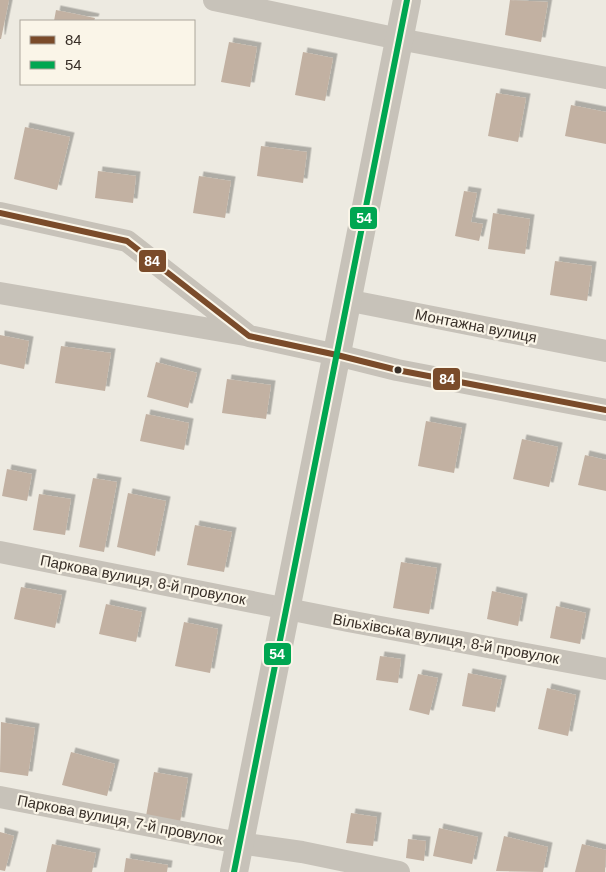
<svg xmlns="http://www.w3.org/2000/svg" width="606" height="872" font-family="Helvetica,sans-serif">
<defs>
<filter id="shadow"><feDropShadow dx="4.5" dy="-4.5" stdDeviation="0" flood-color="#0004"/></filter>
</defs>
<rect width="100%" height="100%" fill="#edeae1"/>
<path fill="#c2b1a2" filter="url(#shadow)" d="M 0,0 L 9,0 L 1,39 L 0,39 Z
M 510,0 L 548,2 L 541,42 L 505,35 Z
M 56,10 L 95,18 L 94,21 L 54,21 Z
M 229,42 L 257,47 L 250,87 L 221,82 Z
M 303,52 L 333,58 L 325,101 L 295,95 Z
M 496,93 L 526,98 L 518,142 L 488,136 Z
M 571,105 L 606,112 L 606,144 L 565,136 Z
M 25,127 L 70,137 L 57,190 L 14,179 Z
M 261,146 L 307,152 L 303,183 L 257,176 Z
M 98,171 L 136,176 L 133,203 L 95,198 Z
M 199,176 L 231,181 L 225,218 L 193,213 Z
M 464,191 L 477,193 L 471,222 L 483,224 L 479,241 L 455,236 Z
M 493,213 L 530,219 L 525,254 L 488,249 Z
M 555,261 L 592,266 L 587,301 L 550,295 Z
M 0,335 L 29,341 L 24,369 L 0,364 Z
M 61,346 L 111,353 L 105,391 L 55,383 Z
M 156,362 L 197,373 L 188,408 L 147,397 Z
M 227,379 L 271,385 L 266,419 L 222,413 Z
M 146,414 L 189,423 L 184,450 L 140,441 Z
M 426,421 L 462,428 L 454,473 L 418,466 Z
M 522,439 L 558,447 L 549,487 L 513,479 Z
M 585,455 L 606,460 L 606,491 L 578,485 Z
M 7,469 L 32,474 L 27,501 L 2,496 Z
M 93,478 L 117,482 L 104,552 L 79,547 Z
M 128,493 L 166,501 L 155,556 L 117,547 Z
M 39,494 L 71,499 L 65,535 L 33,530 Z
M 195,525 L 232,532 L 224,572 L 187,565 Z
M 401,562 L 437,568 L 429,614 L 393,608 Z
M 21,587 L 62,595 L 55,628 L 14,619 Z
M 492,591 L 523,598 L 518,626 L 487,619 Z
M 106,604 L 142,612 L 136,642 L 99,634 Z
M 556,606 L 586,613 L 580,644 L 550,638 Z
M 184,622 L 218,629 L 210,673 L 175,666 Z
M 380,656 L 401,659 L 398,683 L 376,680 Z
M 468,673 L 502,680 L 495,712 L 462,706 Z
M 418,674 L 438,678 L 429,715 L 409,710 Z
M 547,688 L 576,695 L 568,736 L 538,729 Z
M 1,722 L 35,728 L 28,776 L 0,772 Z
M 71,752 L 115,764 L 107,796 L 62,785 Z
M 154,772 L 188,778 L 180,822 L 146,816 Z
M 351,813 L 377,817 L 373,846 L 346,843 Z
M 439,828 L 478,837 L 472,864 L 433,856 Z
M 0,832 L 14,836 L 5,871 L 0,870 Z
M 504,836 L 548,847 L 543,872 L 496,871 Z
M 408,839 L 426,841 L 424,861 L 406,858 Z
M 52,844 L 96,853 L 92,872 L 46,872 Z
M 582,844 L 606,850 L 605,872 L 575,872 Z
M 126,858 L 168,865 L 167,872 L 124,872 Z"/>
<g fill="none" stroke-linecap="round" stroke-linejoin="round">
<path stroke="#c7c2b9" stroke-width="22" d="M 214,0 L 399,39 L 606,78
M 0,213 L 127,241 L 249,336 L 337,355 L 397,370 L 606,410
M 0,293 L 245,335
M 346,300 L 606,351
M 0,552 L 348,621 L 606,669
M 0,797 L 239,843 L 302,852 L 399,872"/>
<path stroke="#c7c2b9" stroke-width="28" d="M 234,872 L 407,0"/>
<g stroke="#faf5e8" stroke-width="10">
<path id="bus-1" d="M 0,213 L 127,241 L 249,336 L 337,355 L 397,370 L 606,410"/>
</g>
<g stroke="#faf5e8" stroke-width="10">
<path id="bus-2" d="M 234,872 L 407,0"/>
</g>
<use href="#bus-1" stroke="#7a4b2a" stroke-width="6"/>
<use href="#bus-2" stroke="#00a651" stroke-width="6"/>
</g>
<circle fill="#382f28" stroke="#faf5e8" stroke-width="2" cx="398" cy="370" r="4.5"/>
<g text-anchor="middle" stroke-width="4.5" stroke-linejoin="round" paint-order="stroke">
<g font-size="15" fill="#382f28" stroke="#faf5e8">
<text transform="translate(476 326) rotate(11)" y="5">Монтажна вулиця</text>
<text transform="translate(143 580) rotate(11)" y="5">Паркова вулиця, 8-й провулок</text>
<text transform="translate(446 639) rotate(10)" y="5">Вільхівська вулиця, 8-й провулок</text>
<text transform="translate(120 820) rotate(11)" y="5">Паркова вулиця, 7-й провулок</text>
</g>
</g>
<g stroke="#faf5e8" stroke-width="2">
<rect x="349" y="206" width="29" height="24" rx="5" fill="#00a651"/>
<rect x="138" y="249" width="29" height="24" rx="5" fill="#7a4b2a"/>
<rect x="432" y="367" width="29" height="24" rx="5" fill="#7a4b2a"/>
<rect x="263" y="642" width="29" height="24" rx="5" fill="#00a651"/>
</g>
<g font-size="14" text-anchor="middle" font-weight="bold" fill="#fff">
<text x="364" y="223">54</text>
<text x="152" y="266">84</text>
<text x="447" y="384">84</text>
<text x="277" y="659">54</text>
</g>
<rect x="20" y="20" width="175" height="65" fill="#faf5e8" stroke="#aca69b"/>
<rect x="30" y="36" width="25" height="8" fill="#7a4b2a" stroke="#aca69b"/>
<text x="65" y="45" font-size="15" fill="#382f28">84</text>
<rect x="30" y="61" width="25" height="8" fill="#00a651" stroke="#aca69b"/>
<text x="65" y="70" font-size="15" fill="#382f28">54</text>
</svg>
